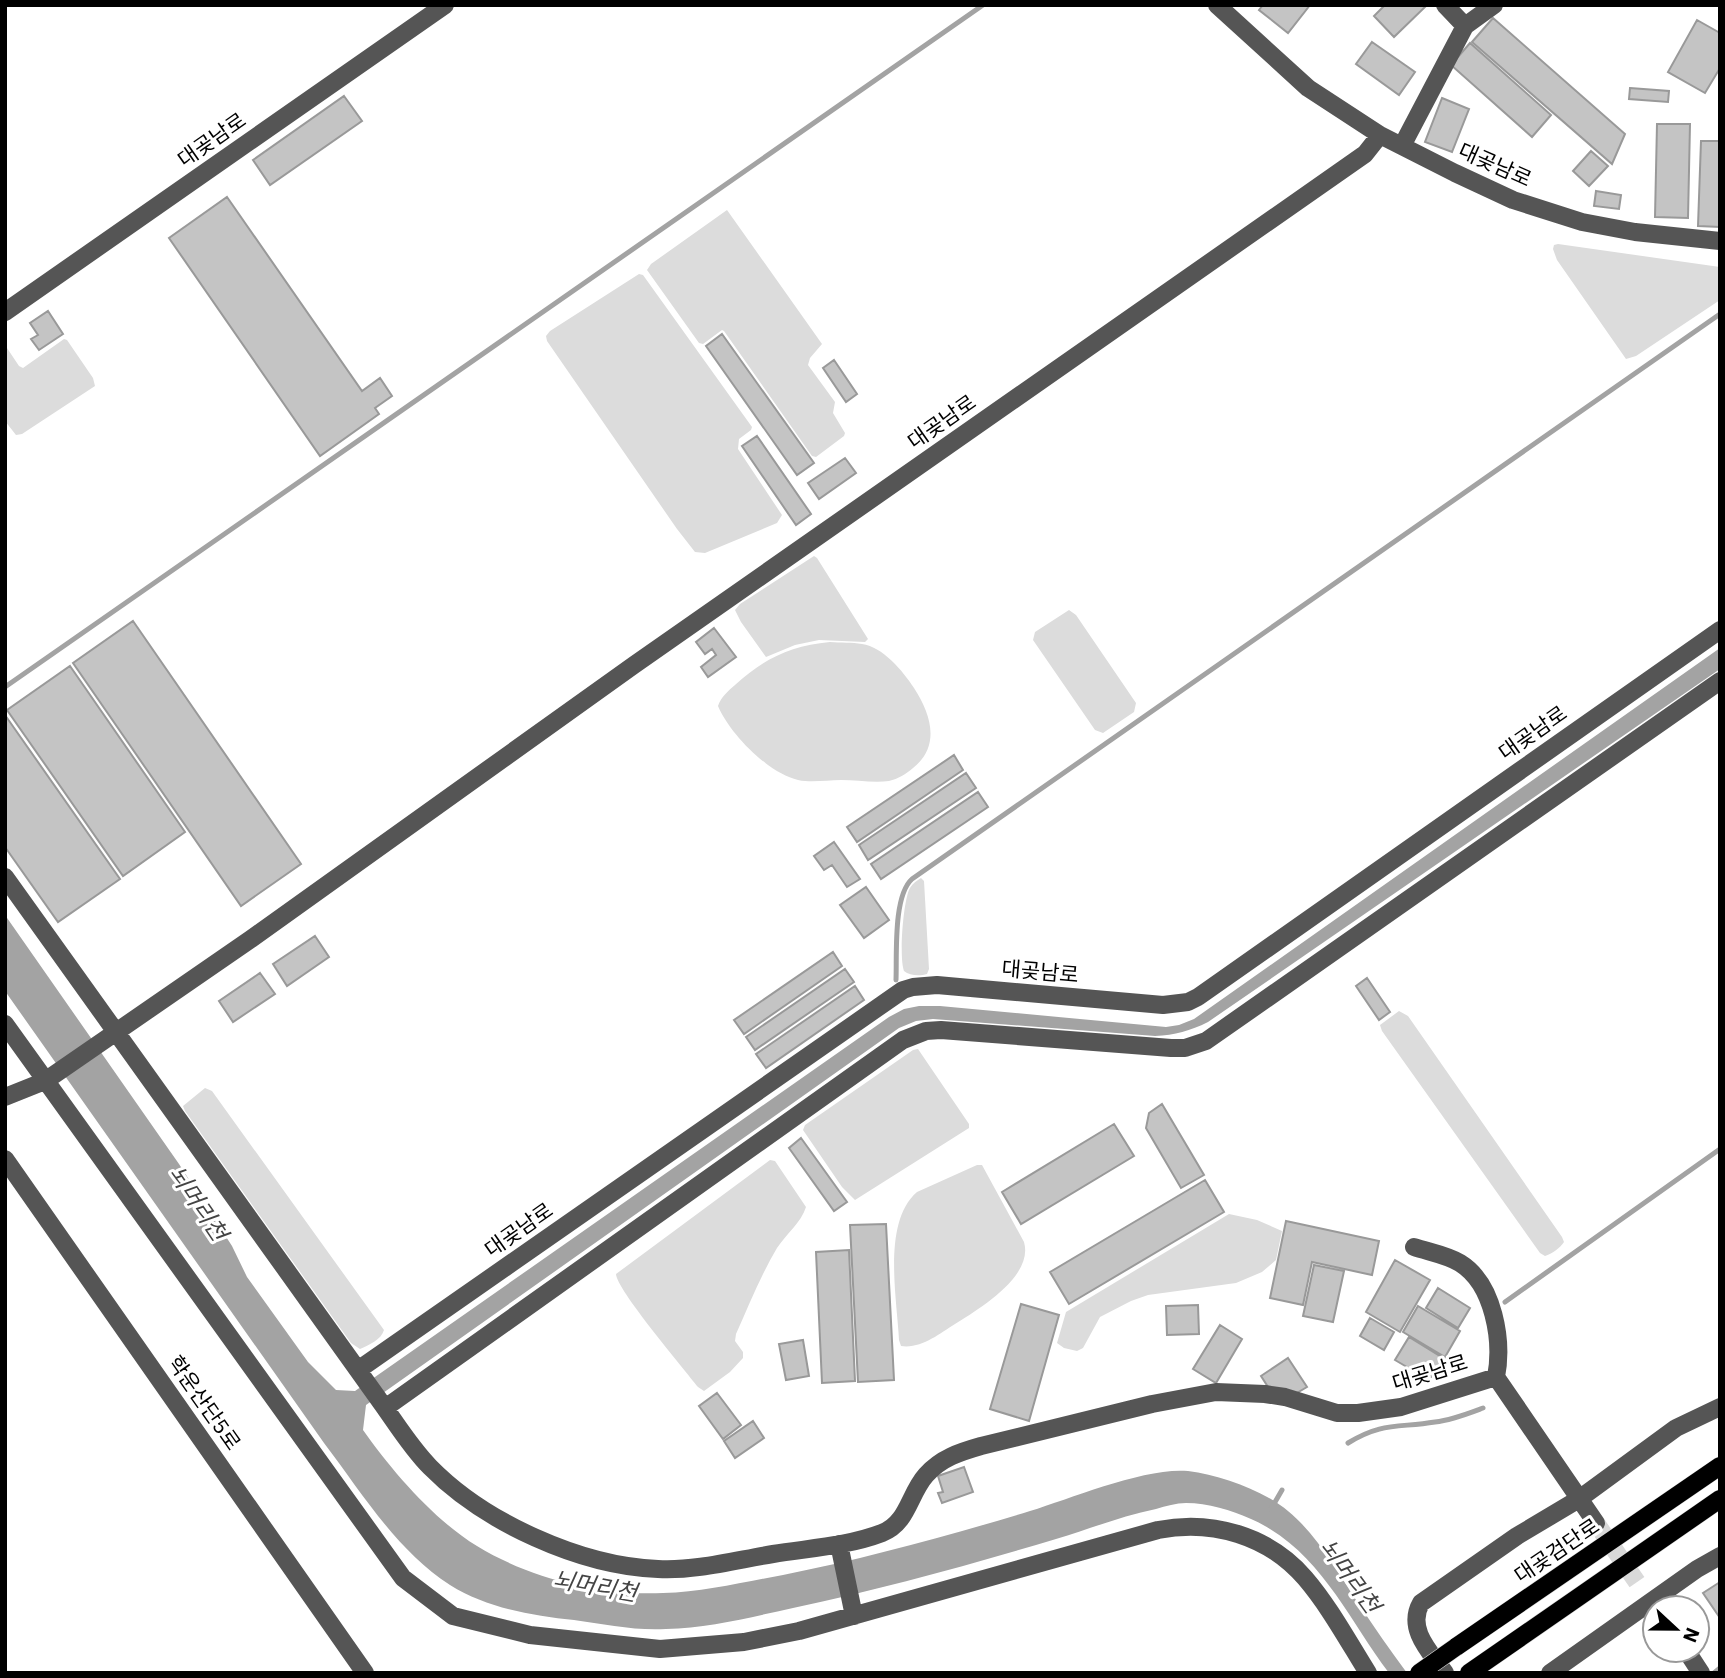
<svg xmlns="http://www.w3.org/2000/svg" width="1725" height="1678" font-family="'IBM Plex Sans','Noto Sans KR',sans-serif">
<rect width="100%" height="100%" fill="#fff"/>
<path fill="#dcdcdc" d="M 727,210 L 822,344 L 810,358 L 808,365 L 835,402 L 833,413 L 845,433 L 844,436 L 816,457 L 812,456 L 724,331 L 722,330 L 703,344 L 699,343 L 647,270 L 651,264 Z
M 1558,244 L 1720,267 L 1720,300 L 1636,356 L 1626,359 L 1557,260 L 1553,249 L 1554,245 Z
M 639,274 L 643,275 L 752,427 L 751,430 L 739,439 L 738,449 L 782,515 L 777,523 L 705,553 L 695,552 L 677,529 L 547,341 L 546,336 L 550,331 Z
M 64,339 L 67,340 L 93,378 L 95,386 L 22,434 L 16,435 L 5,421 L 5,345 L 19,366 L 23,368 Z
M 814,556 L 817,558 L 868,639 L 865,642 L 819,640 L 795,645 L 766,657 L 741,622 L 735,610 L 740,604 Z
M 1069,610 L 1076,615 L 1136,703 L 1134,712 L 1103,733 L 1095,730 L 1033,640 L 1035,632 Z
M 830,642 C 841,643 852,642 862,644 C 883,647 903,671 914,688 C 931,714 941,746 913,768 C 906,774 898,779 889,781 C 874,783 856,780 841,780 C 827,780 812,783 798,780 C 768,773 730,734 718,706 C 721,697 728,691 735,685 C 765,658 790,646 830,642 Z
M 921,878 L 924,881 L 929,969 L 927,974 C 920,976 910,976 904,971 C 899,957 903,905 909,890 C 911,885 916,881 921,878 Z
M 1399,1011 L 1408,1016 L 1562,1237 L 1564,1242 C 1560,1248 1552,1254 1545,1256 L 1540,1253 L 1382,1031 L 1380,1025 Z
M 918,1049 L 969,1124 L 969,1128 L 855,1200 L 842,1187 L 803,1130 L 805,1125 L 913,1050 Z
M 205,1088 L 212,1091 L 384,1330 C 381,1340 369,1345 360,1349 L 351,1343 L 185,1111 L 183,1106 Z
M 770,1160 L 775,1161 L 806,1207 C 801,1223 786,1234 777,1248 C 761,1275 749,1305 736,1334 L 735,1341 L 743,1352 L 743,1358 L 730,1372 L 704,1391 L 698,1387 C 685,1370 616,1289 616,1274 Z
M 977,1165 L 982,1165 L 1024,1242 C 1034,1276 979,1309 955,1324 C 939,1334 921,1349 901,1346 L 899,1340 C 897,1298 882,1222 917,1192 Z
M 1229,1214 L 1257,1220 L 1282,1231 L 1276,1260 L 1262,1272 L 1236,1283 L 1148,1295 L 1131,1301 L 1100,1317 L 1083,1348 L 1077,1351 L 1064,1348 L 1057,1343 L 1066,1312 Z"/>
<path fill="#a3a3a3" d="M 1720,648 L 1720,669 L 1208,1022 C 1190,1031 1175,1035 1155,1036 L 933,1019 L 916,1021 L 899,1028 L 366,1405 L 363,1430 C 392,1471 434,1520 477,1546 C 531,1579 601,1596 663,1593 C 704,1592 743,1582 783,1575 C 867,1558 948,1536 1030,1511 C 1072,1498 1146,1467 1188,1471 C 1214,1474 1246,1485 1269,1498 C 1310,1521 1333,1565 1358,1603 C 1374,1627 1390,1650 1407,1673 L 1389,1673 C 1347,1617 1319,1549 1251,1519 C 1231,1510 1208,1503 1186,1503 C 1176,1503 1166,1506 1156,1509 C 1122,1516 1089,1529 1056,1539 C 969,1565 882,1589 793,1608 C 751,1617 709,1628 666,1629 C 636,1631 604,1624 574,1620 C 532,1616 487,1608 450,1585 C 397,1551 362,1493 324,1443 L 5,991 L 5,915 L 179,1164 L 232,1246 L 247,1277 L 308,1362 L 336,1390 L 355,1391 L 889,1017 L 904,1009 L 919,1006 L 940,1006 L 1166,1027 L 1179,1025 L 1194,1019 Z"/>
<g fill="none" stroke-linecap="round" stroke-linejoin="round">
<path stroke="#a3a3a3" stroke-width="5" d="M 5,687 L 983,5
M 896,980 C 897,955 893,896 912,879 L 1720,314
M 1505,1302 L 1720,1149
M 1348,1443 C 1382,1422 1398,1428 1435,1422 C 1452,1420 1467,1414 1483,1408
M 1271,1509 L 1282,1490
M 1714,1673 L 1720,1668"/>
</g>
<path fill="#c4c4c4" stroke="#999" stroke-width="2" d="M 1263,5 L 1310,5 L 1288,33 L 1259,10 Z
M 1385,5 L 1425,5 L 1426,6 L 1394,37 L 1374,16 Z
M 1493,18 L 1625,134 L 1612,164 L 1472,42 Z
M 1697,20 L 1720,33 L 1720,68 L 1705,93 L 1668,72 Z
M 1372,42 L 1415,72 L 1399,95 L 1356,64 Z
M 1470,43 L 1551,115 L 1532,137 L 1451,65 Z
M 1630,88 L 1669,91 L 1668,102 L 1629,99 Z
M 344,96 L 362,121 L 270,185 L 253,160 Z
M 1442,98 L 1469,109 L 1452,152 L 1425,142 Z
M 1657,124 L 1690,124 L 1688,218 L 1655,217 Z
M 1701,141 L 1720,141 L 1720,227 L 1698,226 Z
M 1591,151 L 1608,166 L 1589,186 L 1573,171 Z
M 1596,191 L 1621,195 L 1619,209 L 1594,206 Z
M 227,197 L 362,391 L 380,378 L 392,396 L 375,408 L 379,414 L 320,456 L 169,238 Z
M 48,311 L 63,334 L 39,350 L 31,339 L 38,335 L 30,323 Z
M 722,334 L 814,463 L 797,475 L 706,346 Z
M 834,360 L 857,394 L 846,402 L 823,368 Z
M 757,436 L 811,514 L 796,525 L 742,446 Z
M 845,458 L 856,473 L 819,499 L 808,483 Z
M 133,621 L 301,864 L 241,906 L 73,663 Z
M 714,628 L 736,657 L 708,677 L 701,667 L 716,655 L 712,649 L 705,654 L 696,642 Z
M 70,666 L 185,832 L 123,876 L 7,710 Z
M 5,715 L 120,879 L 58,922 L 5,847 Z
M 954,755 L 963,770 L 857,842 L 847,827 Z
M 966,773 L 976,788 L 868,860 L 859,845 Z
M 978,792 L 988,807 L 881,879 L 871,864 Z
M 834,842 L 860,879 L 847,887 L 832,865 L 824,870 L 814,856 Z
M 866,887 L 889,920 L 864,938 L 840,905 Z
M 315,936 L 329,957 L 287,986 L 273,964 Z
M 833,952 L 842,966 L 744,1034 L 734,1020 Z
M 845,969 L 854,982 L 755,1050 L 746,1037 Z
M 260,973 L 275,994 L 233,1022 L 219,1001 Z
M 1367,978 L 1390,1012 L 1379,1020 L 1356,986 Z
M 855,986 L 864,1000 L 766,1068 L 756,1054 Z
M 1162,1104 L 1204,1175 L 1181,1188 L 1146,1128 L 1149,1113 Z
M 1114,1124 L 1134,1156 L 1021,1224 L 1002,1192 Z
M 801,1138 L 847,1202 L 834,1211 L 789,1148 Z
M 1205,1180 L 1224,1212 L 1069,1304 L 1050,1272 Z
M 1286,1221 L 1379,1241 L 1372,1275 L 1312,1262 L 1303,1305 L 1270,1298 Z
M 886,1224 L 894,1380 L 858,1382 L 850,1225 Z
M 849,1250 L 855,1381 L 822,1383 L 816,1252 Z
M 1395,1260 L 1430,1280 L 1400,1332 L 1366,1312 Z
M 1314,1265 L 1344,1271 L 1333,1322 L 1303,1316 Z
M 1438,1288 L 1470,1308 L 1458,1328 L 1426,1308 Z
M 1021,1304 L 1059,1315 L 1029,1421 L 990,1409 Z
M 1198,1305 L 1199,1334 L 1167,1335 L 1166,1306 Z
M 1418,1306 L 1460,1331 L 1445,1357 L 1403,1332 Z
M 1370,1318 L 1394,1332 L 1384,1350 L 1360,1336 Z
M 1220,1325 L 1242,1339 L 1216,1383 L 1193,1369 Z
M 1409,1337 L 1443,1358 L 1429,1380 L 1395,1360 Z
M 803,1340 L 809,1376 L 786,1380 L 779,1344 Z
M 1288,1358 L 1307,1387 L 1295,1394 L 1270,1390 L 1261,1376 Z
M 717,1393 L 741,1425 L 723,1439 L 699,1406 Z
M 753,1421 L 764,1438 L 735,1458 L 724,1441 Z
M 964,1467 L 973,1492 L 942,1503 L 938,1493 L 943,1492 L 938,1476 Z
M 1720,1582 L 1720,1618 L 1703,1593 Z"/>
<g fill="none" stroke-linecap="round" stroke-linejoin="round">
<path stroke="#d9d9d9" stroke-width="18" stroke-dasharray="18 9" stroke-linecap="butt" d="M 1596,1523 L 1641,1588"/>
<g stroke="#dbdbdb" stroke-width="19">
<path id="major" d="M 1456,1647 L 1720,1466
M 1469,1673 L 1720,1499"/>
</g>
<path stroke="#555" stroke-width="18" d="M 1217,5 L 1308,88 L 1380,135 L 1455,173 L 1513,200 L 1582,222 L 1635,232 L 1720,241
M 1445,5 L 1465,26
M 1402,146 L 1465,26 L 1494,5
M 5,312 L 445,5
M 5,877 L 385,1408 C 399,1428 413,1450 430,1467 C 484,1522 580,1566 658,1569 C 696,1571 736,1560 773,1554 C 810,1548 848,1546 882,1533 C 908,1523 909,1494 926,1475 C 941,1458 960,1452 981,1446 L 1152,1404 L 1216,1392 L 1265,1394 L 1285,1397 L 1337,1413 L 1358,1413 L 1401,1407 L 1496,1377
M 5,1024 L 403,1578 L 453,1616 L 530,1635 L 660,1649 L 744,1642 L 799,1631 L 1158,1530 C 1212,1519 1269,1536 1305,1578 C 1329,1606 1348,1641 1368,1673
M 5,1097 L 45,1081 L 251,939 L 634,665 L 1365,154 L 1380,135
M 5,1159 L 365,1673
M 1414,1247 C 1429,1252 1447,1255 1460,1263 C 1494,1284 1503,1341 1496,1377 L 1596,1523
M 358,1370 L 903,990 L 913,987 L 937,985 L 1163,1005 L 1188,1002 L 1198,997 L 1720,630
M 385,1408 L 903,1040 L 926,1031 L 941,1030 L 1171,1048 L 1185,1048 L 1206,1041 L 1720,681
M 839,1544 L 854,1616
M 1686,1650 L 1701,1673
M 1445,1673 C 1431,1653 1406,1629 1421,1603 L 1517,1536 L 1579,1499 L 1676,1428 L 1720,1407
M 1550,1673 L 1697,1569 L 1720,1556"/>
<use href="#major" stroke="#000" stroke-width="18"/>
<g stroke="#dbdbdb" stroke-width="19" stroke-linecap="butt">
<path id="major-bridge" d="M 1419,1673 L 1456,1647"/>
</g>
<use href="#major-bridge" stroke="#000" stroke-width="18"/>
</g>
<g text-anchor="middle" stroke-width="6" stroke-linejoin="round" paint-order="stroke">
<g font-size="21" fill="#000" stroke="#fff">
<text transform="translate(212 140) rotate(-35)" y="7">대곶남로</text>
<text transform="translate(1495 165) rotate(24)" y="7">대곶남로</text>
<text transform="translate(942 422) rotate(-35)" y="7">대곶남로</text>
<text transform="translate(1533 733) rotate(-35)" y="7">대곶남로</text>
<text transform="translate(1040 972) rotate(5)" y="7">대곶남로</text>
<text transform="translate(519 1230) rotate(-35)" y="7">대곶남로</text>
<text transform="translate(1430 1373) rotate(-17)" y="7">대곶남로</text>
<text transform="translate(204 1403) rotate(55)" y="7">학운산단5로</text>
<text transform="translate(1557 1551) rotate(-34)" y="7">대곶검단로</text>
</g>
<g font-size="23" font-style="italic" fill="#444" stroke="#fff">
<text transform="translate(198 1203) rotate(56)" y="8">뇌머리천</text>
<text transform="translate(1350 1576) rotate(54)" y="8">뇌머리천</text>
<text transform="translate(595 1586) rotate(10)" y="8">뇌머리천</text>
</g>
</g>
<rect width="1725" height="1678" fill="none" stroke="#000000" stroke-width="14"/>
<g transform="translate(1676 1629) rotate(112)"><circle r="33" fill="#ffffff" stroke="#999999" stroke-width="2"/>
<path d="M0-5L12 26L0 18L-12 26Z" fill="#000000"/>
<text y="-10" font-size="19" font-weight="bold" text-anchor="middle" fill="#000000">N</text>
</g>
</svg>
